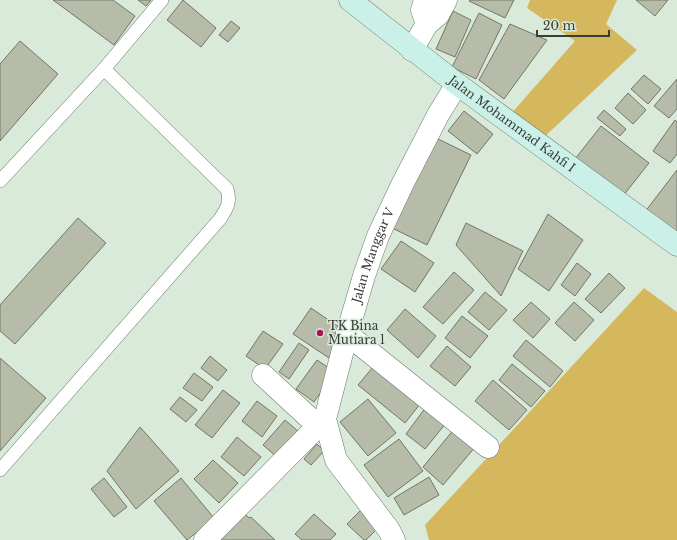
<svg xmlns="http://www.w3.org/2000/svg" width="677" height="540" font-family="'Libre Baskerville',serif">
<rect width="100%" height="100%" fill="#d9eadb"/>
<path fill="#d5b75e" d="M 530,0 L 617,0 L 606,24 L 637,50 L 540,141 L 510,115 L 575,41 L 527,8 Z
M 644,288 L 677,312 L 677,540 L 429,540 L 425,525 Z"/>
<path fill="#b7bca9" stroke="#727765" d="M 53,0 L 113,0 L 135,16 L 114,45 Z
M 138,0 L 151,0 L 146,6 Z
M 183,0 L 216,28 L 201,47 L 167,20 Z
M 470,0 L 514,0 L 505,18 L 469,1 Z
M 636,0 L 668,0 L 655,16 Z
M 453,11 L 471,20 L 455,57 L 436,49 Z
M 479,13 L 502,25 L 476,79 L 452,67 Z
M 231,21 L 240,28 L 228,42 L 219,35 Z
M 510,24 L 547,40 L 504,99 L 479,80 Z
M 20,41 L 58,74 L 0,141 L 0,64 Z
M 644,75 L 661,89 L 648,104 L 631,89 Z
M 677,79 L 677,109 L 669,118 L 654,106 Z
M 628,93 L 646,110 L 633,124 L 615,108 Z
M 604,110 L 626,129 L 620,136 L 597,118 Z
M 464,111 L 493,134 L 477,154 L 448,131 Z
M 675,120 L 677,122 L 677,154 L 670,163 L 653,151 Z
M 601,126 L 649,163 L 623,196 L 575,159 Z
M 434,137 L 471,155 L 427,245 L 390,227 Z
M 677,170 L 677,239 L 644,213 Z
M 548,214 L 583,240 L 549,291 L 518,269 Z
M 78,218 L 106,243 L 15,344 L 0,331 L 0,305 Z
M 466,223 L 523,251 L 501,296 L 456,245 Z
M 401,241 L 434,263 L 415,292 L 381,269 Z
M 577,263 L 591,274 L 575,296 L 561,285 Z
M 454,272 L 474,290 L 443,324 L 423,307 Z
M 609,273 L 625,288 L 601,313 L 585,299 Z
M 485,292 L 507,310 L 489,330 L 468,312 Z
M 531,302 L 550,319 L 533,338 L 513,320 Z
M 574,302 L 594,320 L 575,341 L 555,323 Z
M 311,308 L 346,332 L 329,358 L 293,334 Z
M 405,309 L 436,336 L 418,358 L 387,330 Z
M 462,316 L 488,336 L 470,358 L 445,338 Z
M 263,331 L 283,344 L 265,369 L 246,356 Z
M 526,340 L 563,371 L 550,387 L 513,356 Z
M 299,343 L 309,350 L 289,379 L 279,372 Z
M 447,346 L 471,367 L 455,386 L 430,366 Z
M 210,356 L 227,370 L 218,381 L 201,368 Z
M 0,358 L 46,398 L 0,451 Z
M 317,360 L 335,372 L 314,402 L 296,389 Z
M 378,361 L 424,399 L 405,423 L 358,385 Z
M 512,364 L 545,391 L 531,407 L 499,380 Z
M 194,373 L 213,387 L 202,401 L 183,388 Z
M 493,380 L 527,410 L 509,430 L 475,401 Z
M 223,390 L 240,403 L 212,438 L 195,425 Z
M 180,397 L 197,410 L 186,422 L 170,409 Z
M 368,399 L 396,433 L 368,456 L 340,422 Z
M 257,401 L 277,416 L 262,437 L 242,421 Z
M 426,407 L 446,423 L 425,449 L 406,434 Z
M 285,420 L 299,432 L 277,457 L 263,445 Z
M 140,427 L 179,471 L 136,509 L 107,471 Z
M 455,428 L 476,446 L 443,485 L 423,467 Z
M 237,437 L 261,457 L 244,476 L 221,457 Z
M 399,439 L 423,471 L 388,497 L 364,465 Z
M 317,444 L 324,451 L 311,465 L 304,459 Z
M 213,460 L 238,483 L 219,503 L 194,479 Z
M 429,477 L 439,495 L 404,515 L 394,498 Z
M 104,478 L 127,507 L 114,517 L 91,489 Z
M 181,478 L 214,518 L 187,540 L 154,501 Z
M 240,509 L 249,518 L 251,517 L 275,540 L 211,540 Z
M 361,510 L 379,527 L 366,540 L 364,540 L 347,524 Z
M 314,514 L 336,534 L 330,540 L 302,540 L 295,534 Z"/>
<g fill="none" stroke-linecap="round" stroke-linejoin="round">
<g stroke="#6b7b6d" stroke-width="14">
<path id="lane" d="M 0,181 L 104,69 L 162,0
M 0,470 L 220,219 C 227,208 231,203 227,189 L 104,69"/>
</g>
<g stroke="#6b7b6d" stroke-width="23">
<g id="street">
<path d="M 425,0 L 422,10 L 427,24"/>
<path d="M 412,50 L 427,24 L 438,15 L 446,0"/>
<path d="M 347,334 L 488,447"/>
<path d="M 263,375 L 318,426"/>
<path d="M 205,540 L 325,419"/>
<path id="s1" d="M 394,540 L 389,530 L 336,460 L 325,419 L 347,334 L 364,276 L 378,236 L 402,185 L 438,115 L 457,84"/>
</g>
</g>
<g stroke="#6b7b6d" stroke-width="23">
<g id="secondary">
<path id="s2" d="M 350,0 L 457,84 L 677,245"/>
</g>
</g>
<use href="#lane" stroke="#fff" stroke-width="13"/>
<use href="#street" stroke="#fff" stroke-width="22"/>
<use href="#secondary" stroke="#caf0e8" stroke-width="22"/>
</g>
<circle fill="#a71550" stroke="#d9eadb" stroke-width="1.5" cx="320" cy="333" r="4"/>
<g text-anchor="middle" stroke-width="3" stroke-linejoin="round" paint-order="stroke">
<g font-size="12" fill="#373d37" stroke="#d9eadb">
<text dy="4" stroke="none"><textPath href="#s2" startOffset="204">Jalan Mohammad Kahfi I</textPath></text>
<text dy="4" stroke="none"><textPath href="#s1" startOffset="312">Jalan Manggar V</textPath></text>
</g>
<g font-size="12" fill="#373d37" stroke="#d9eadb" text-anchor="start">
<text x="328" y="330">TK Bina<tspan x="328" dy="14">Mutiara 1</tspan></text>
</g>
</g>
<path d="M537 30v6h72v-6" fill="none" stroke="#373d37" stroke-width="2"/>
<text x="543" y="30" font-size="12" fill="#373d37" stroke="#d9eadb" stroke-width="3" paint-order="stroke">20 m</text>
</svg>
